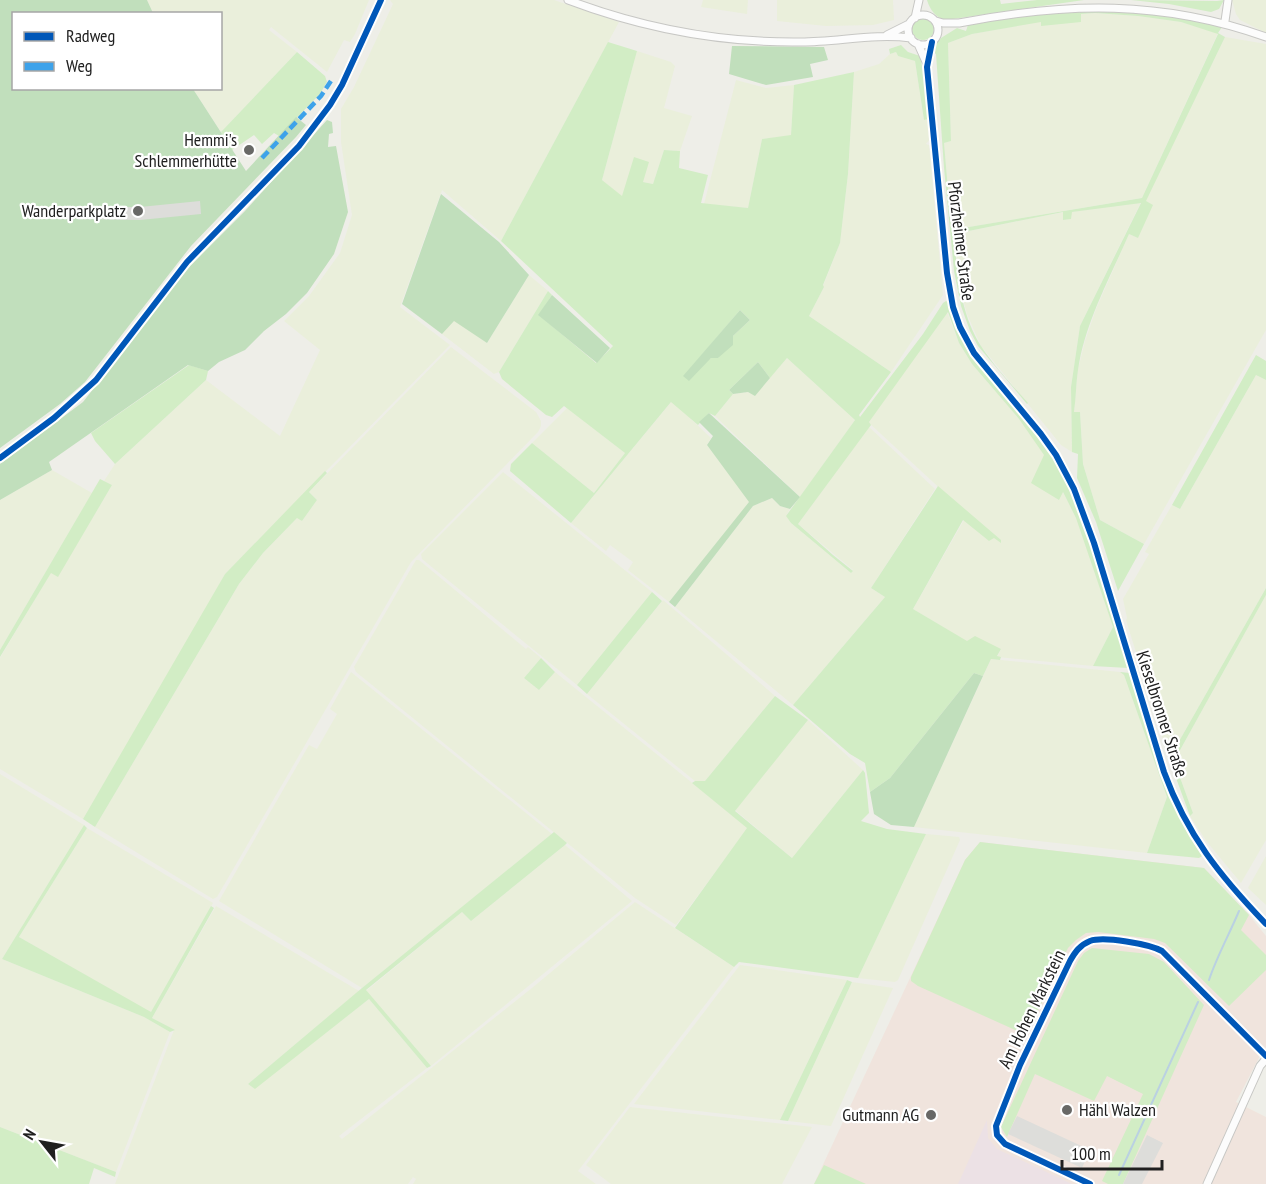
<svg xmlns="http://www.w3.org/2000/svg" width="1266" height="1184" font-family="'PT Sans Narrow',sans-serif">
<rect width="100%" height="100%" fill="#eeeee8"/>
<path fill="#f0e4dd" d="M 980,842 L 1204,868 L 1249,915 L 1266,936 L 1266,1047 L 1262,1052 L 1236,1102 L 1266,1117 L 1266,1184 L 814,1184 L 965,860 Z"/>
<path fill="#ece1e5" d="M 987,1120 L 988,1138 L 997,1149 L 1072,1184 L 958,1184 Z"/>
<path fill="#eaefdb" d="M 147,0 L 369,0 L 355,34 L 350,42 L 344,40 L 327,72 L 271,27 L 269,30 L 297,52 L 221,132 L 193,89 L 220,88 L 220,14 L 153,13 Z
M 390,0 L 554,0 L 619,22 L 501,241 L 442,190 L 400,307 L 450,345 L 225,574 L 190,638 L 83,819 L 0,769 L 0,658 L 51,572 L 58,576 L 112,485 L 104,481 L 115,464 L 206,380 L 280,436 L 320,350 L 284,321 L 309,296 L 340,253 L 352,215 L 341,142 L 341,109 L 354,87 L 393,4 Z
M 703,0 L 748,0 L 747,14 L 701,7 Z
M 777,0 L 893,0 L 894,20 L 873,25 L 826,26 L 777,21 Z
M 1232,0 L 1266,0 L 1266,33 L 1240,20 L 1236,14 Z
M 1095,13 L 1138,16 L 1181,22 L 1218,33 L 1142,198 L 957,229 L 951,224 L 944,143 L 951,141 L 948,43 L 972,34 L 1042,21 L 1041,25 L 1081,21 L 1081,14 Z
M 1225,37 L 1266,44 L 1266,330 L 1144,544 L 1100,520 L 1083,464 L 1080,412 L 1074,412 L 1078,369 L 1085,341 L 1096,309 L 1129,234 L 1138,238 L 1145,201 Z
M 637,51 L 671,62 L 675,66 L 664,108 L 692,116 L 680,151 L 664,150 L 653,184 L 643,182 L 622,197 L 602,180 Z
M 896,52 L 898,56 L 915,61 L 924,120 L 928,119 L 930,139 L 926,144 L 929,145 L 943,295 L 891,372 L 809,316 L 824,287 L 823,286 L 840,243 L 848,174 L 854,72 L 879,64 L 890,54 Z
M 736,80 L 766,88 L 794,85 L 791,136 L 762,139 L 748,208 L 704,204 Z
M 1141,202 L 1080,326 L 1071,387 L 1072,452 L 1061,445 L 981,346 L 967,314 L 961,292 L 954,234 L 1064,212 L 1063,220 L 1070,219 L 1071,212 Z
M 529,275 L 548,291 L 499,372 L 494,374 L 442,334 L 454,320 L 487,343 Z
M 947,312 L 959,343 L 972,364 L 1019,419 L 1045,455 L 1058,500 L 1062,491 L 1077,518 L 1113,627 L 1093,666 L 997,657 L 1001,649 L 967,642 L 913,609 L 964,520 L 989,541 L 994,537 L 1001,541 L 959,506 L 868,422 Z
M 451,347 L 536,412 L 541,421 L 541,426 L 538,432 L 411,562 L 217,897 L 213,899 L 95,827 L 239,584 L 263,553 L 298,517 L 302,521 L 317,500 L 309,492 Z
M 787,358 L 855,420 L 800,497 L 715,416 L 733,394 L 748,392 L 755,395 Z
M 1256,375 L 1266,380 L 1266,588 L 1169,759 L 1126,620 L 1127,618 L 1123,599 L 1149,554 L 1145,552 L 1172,505 L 1180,509 Z
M 672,401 L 711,438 L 707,445 L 750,502 L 669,602 L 628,570 L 633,562 L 610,545 L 606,551 L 571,523 Z
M 567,408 L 625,453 L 594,493 L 532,443 Z
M 869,427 L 935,489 L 871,588 L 885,597 L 793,705 L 675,607 L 753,506 L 772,498 L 780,506 L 790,509 L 786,516 L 791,523 L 851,573 L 853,570 L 798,524 Z
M 52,470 L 92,493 L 0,650 L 0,500 Z
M 503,472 L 652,592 L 577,685 L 422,559 L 421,554 Z
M 416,560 L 419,560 L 526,649 L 528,647 L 541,658 L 524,678 L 539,690 L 555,672 L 748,828 L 676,925 L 635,898 L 598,868 L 356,672 L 354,667 Z
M 1266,595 L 1266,840 L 1241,883 L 1207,842 L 1190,816 L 1193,813 L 1174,761 Z
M 663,600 L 775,696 L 705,781 L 695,781 L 587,694 Z
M 991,659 L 1120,672 L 1124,675 L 1167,797 L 1147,853 L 914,827 Z
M 351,672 L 552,834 L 362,988 L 219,901 L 309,745 L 317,749 L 337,714 L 330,709 Z
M 808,720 L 863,770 L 792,858 L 735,810 Z
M 0,774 L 84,825 L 2,959 L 144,1017 L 170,1032 L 116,1172 L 0,1127 Z
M 87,828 L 213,903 L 151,1013 L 19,937 Z
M 926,834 L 959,837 L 960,840 L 898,980 L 895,982 L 858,978 Z
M 565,845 L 632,901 L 431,1066 L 366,991 L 462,912 L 471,921 Z
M 1266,856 L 1266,905 L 1248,888 Z
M 635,902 L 734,967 L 578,1171 L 596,1184 L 413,1184 L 416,1179 L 413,1177 L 408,1184 L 115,1184 L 174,1030 L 152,1018 L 216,906 L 359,991 L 248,1084 L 255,1088 L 369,999 L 427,1068 L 339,1136 L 342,1139 L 532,988 Z
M 740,965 L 847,980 L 780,1120 L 634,1104 Z
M 852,982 L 893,988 L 831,1126 L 788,1121 Z
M 630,1107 L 812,1127 L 782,1184 L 611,1184 L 586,1165 Z"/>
<path fill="#d2edc5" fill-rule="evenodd" d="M 927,0 L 1000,0 L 1001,4 L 1037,0 L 1084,0 L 946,20 C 936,18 930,10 927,0 Z
M 1131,0 L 1217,1 L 1224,0 L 1219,9 L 1211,12 L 1169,4 Z
M 1141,8 L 1222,27 L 1218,33 L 1225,37 L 1146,201 L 1153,205 L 1138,238 L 1129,234 C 1110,278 1085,322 1078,370 C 1076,383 1076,398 1074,412 L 1080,412 L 1083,464 L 1100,520 L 1144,544 L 1118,591 L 1096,522 L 1077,478 L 1078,454 L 1072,452 L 1071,387 L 1080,326 L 1141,203 L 1072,212 L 1071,219 L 1063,220 L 1063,212 L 954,234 C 957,272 960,313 981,346 C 994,366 1012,385 1028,403 L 1027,404 L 978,346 L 970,331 L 961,306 L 954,271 L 944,168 L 936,54 L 931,51 L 941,38 L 957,28 L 966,31 L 968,25 L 1042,11 ZM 1095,13 L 1138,16 L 1181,22 L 1218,34 L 1142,198 L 957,229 L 951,224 L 944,143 L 951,141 L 948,43 L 972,34 L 1041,22 L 1041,26 L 1081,22 L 1081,14 Z
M912 29a11 11 0 1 1 22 0a11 11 0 1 1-22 0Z
M 608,42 L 637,51 L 602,180 L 622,196 L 634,157 L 649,162 L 643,182 L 653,184 L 664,150 L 680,151 L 679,168 L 708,175 L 701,203 L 748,208 L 762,139 L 791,135 L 794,85 L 854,72 L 848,174 L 840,243 L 823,285 L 824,287 L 809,316 L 891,372 L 859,415 L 860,417 L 923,334 L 943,303 L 946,301 L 949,303 C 963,363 1015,399 1048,449 C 1089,514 1107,595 1128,668 L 1093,666 L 1113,627 L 1076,518 L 1063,492 L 1059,500 L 1031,483 L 1044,455 L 1019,419 L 972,364 L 959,343 L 948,312 L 869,422 L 871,425 L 798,524 L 833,555 L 853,571 L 851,573 L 791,523 L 786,516 L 855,420 L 787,358 L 770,378 L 758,362 L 729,390 L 733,394 L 715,416 L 709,413 L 698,425 L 671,402 L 571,523 L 510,471 L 511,464 L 532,443 L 594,493 L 625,453 L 564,406 L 552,417 L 546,415 L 502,379 L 499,372 L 548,291 L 552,295 L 539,315 L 596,363 L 613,346 L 501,241 ZM 740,310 L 750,320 L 733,336 L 718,358 L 711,358 L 684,376 Z
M 901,45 L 908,52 L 920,56 L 923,71 L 928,119 L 924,120 L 915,61 L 898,56 L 896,52 L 890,54 L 889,49 Z
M 297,52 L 325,76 L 327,82 L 320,94 L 279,136 L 274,133 L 262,144 L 254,135 L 232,150 L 221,132 Z
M 1256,355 L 1266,361 L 1266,380 L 1256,375 L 1180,509 L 1172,505 Z
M 189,365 L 208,371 L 206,380 L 115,464 L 95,441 L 91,433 Z
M 325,471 L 327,473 L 309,492 L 317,500 L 302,521 L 297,518 L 263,553 L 239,584 L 95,827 L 83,819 L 225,574 Z
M 100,479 L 112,485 L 58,577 L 51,573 L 0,657 L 0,650 Z
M 938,486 L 1001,540 L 1001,543 L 994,538 L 989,541 L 963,520 L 913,609 L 967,641 L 975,636 L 1001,649 L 997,656 L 1001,657 L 1000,660 L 991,659 L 983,676 L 974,673 L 890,778 L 870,792 L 865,763 L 850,754 L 793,705 L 885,597 L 871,588 Z
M 1266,588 L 1266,595 L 1174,761 L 1193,813 L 1190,816 L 1169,759 Z
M 652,592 L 662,601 L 587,694 L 577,685 Z
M 541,658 L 555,672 L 539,690 L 524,678 Z
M 1120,672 L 1130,673 C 1148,736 1165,802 1202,856 L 1199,858 L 1147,853 L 1167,797 L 1124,675 Z
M 775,696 L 808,720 L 735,811 L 792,858 L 863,770 L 865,773 L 869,813 L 861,821 L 887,829 L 926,834 L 858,978 L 739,962 L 734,967 L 675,928 L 747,828 L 692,783 L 695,781 L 705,781 Z
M 84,825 L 87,828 L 19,937 L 151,1012 L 211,906 L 214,908 L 152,1018 L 175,1030 L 170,1032 L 144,1017 L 2,959 Z
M 554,832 L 567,843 L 565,845 L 471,921 L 462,912 L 366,990 L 431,1066 L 427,1068 L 369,999 L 255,1089 L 248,1084 L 362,988 Z
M 980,842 L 1204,868 L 1249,915 L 1241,930 L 1266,955 L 1266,970 L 1229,1006 L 1165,943 L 1154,939 L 1098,932 L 1086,933 L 1076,940 L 1068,948 L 1026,1035 L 918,986 L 911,981 L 911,977 L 965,860 Z
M 1092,948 L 1149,954 L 1164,962 L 1204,1005 L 1123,1184 L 1108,1184 L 1102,1181 L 1143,1094 L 1107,1076 L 1094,1101 L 1035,1074 L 1007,1137 L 1001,1127 L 1078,961 L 1084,953 Z
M 847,980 L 852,982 L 788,1121 L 780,1120 Z
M 0,1127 L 116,1172 L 115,1177 L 94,1168 L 89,1184 L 0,1184 Z
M 824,1165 L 866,1184 L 814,1184 Z"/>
<path fill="#c1dfbc" d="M 0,0 L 147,0 L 153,13 L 14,14 L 14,88 L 193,89 L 246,171 L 296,117 L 306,125 L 296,137 L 191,246 L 85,382 L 60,404 L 0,448 Z
M 732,46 L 824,47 L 828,60 L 810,64 L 813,77 L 766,85 L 729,74 Z
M 327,120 L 332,122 L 333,133 L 329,134 L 328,147 L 336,146 L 348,212 L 334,254 L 307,293 L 286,314 L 264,331 L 245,350 L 219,362 L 208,371 L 188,365 L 49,462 L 52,470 L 0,500 L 0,464 L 83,402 L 187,269 L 245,211 Z
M 441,194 L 499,242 L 529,275 L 487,343 L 454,321 L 442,334 L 402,304 Z
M 552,295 L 610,348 L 597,363 L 538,315 Z
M 740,310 L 750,320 L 733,336 L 733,345 L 718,358 L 711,358 L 689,381 L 683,376 Z
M 758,362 L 770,378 L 755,396 L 748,392 L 733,394 L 729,390 Z
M 709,413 L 800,497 L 790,509 L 780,506 L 772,498 L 753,506 L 675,607 L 669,602 L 749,502 L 707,445 L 713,436 L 699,422 Z
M 974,673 L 983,676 L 914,827 L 891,825 L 874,814 L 870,792 L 890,778 Z"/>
<path fill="#ddddda" d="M 200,201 L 201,214 L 140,220 L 76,219 L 76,207 L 140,207 Z
M 1017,1116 L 1090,1150 L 1082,1168 L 1008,1134 Z
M 1147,1135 L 1163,1143 L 1142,1184 L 1123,1184 Z"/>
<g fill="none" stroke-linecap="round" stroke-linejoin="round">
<path stroke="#bad1e2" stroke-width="2" d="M 1209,980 C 1217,956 1229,935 1239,911
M 1119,1175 L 1198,1002"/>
<g stroke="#c7c7c4" stroke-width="9">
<path id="minor" d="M 568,0 C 642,28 722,43 801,42 C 838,42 875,33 911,38
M908 30a15 15 0 1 1 30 0a15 15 0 1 1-30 0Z
M 915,18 L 919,0
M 936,21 L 943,23 L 959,23 C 1067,2 1162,0 1266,37
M 1225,21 L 1228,0
M 887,35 L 909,24
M 932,42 L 927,67 L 947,273 L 953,307 L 960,327 L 974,353 L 1041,434 L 1056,455 L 1074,489 L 1094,543 L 1164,772 C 1187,835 1220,876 1266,924
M 918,44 L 927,64
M 0,458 L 54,418 L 96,380 L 187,262 L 299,146 L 330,105 L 342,85 L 381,0
M 1090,1184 L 1005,1144 L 997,1135 L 996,1126 L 1020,1065 L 1070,961 C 1075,952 1080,945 1090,941 C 1104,936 1149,944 1162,951 L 1266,1056
M 1207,1184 L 1260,1066 L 1266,1059"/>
</g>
<use href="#minor" stroke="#fcfcfc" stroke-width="7"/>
<path stroke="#3da2ea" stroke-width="4.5" stroke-dasharray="9 4.5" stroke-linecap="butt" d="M 262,158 L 321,96 L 333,78"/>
<g stroke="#fff" stroke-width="10">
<path id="cycleway" d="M 932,42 L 927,67 L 947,273 L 953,307 L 960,327 L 974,353 L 1041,434 L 1056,455 L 1074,489 L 1094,543 L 1164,772 C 1187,835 1220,876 1266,924
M 0,458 L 54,418 L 96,380 L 187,262 L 299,146 L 330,105 L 342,85 L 381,0
M 1090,1184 L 1005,1144 L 997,1135 L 996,1126 L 1020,1065 L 1070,961 C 1075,952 1080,945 1090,941 C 1104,936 1149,944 1162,951 L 1266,1056"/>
</g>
<use href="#cycleway" stroke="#0057b8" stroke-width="6"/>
</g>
<g fill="#686866" stroke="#fff" stroke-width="2">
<circle cx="249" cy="150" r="6"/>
<circle cx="138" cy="211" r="6"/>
<circle cx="1067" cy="1110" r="6"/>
<circle cx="931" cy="1115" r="6"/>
</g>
<g text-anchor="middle" stroke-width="4.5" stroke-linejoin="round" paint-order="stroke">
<g font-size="18" fill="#202020" stroke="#fff" text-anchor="end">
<text x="237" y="146">Hemmi's<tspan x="237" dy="21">Schlemmerhütte</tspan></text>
<text x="126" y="217">Wanderparkplatz</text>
<text x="1079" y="1116" text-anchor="start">Hähl Walzen</text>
<text x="919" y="1121">Gutmann AG</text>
</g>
<g font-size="18" fill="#202020" stroke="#fff">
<text transform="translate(961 241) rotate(83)" y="6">Pforzheimer Straße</text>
<text transform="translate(1162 714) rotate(72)" y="6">Kieselbronner Straße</text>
<text transform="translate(1032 1009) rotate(-64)" y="6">Am Hohen Markstein</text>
</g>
</g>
<rect x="12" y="12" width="210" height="78" fill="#ffffff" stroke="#a6a6a6" stroke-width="1.5"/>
<rect x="24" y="32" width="30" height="9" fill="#0057b8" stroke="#a6a6a6" stroke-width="1.5"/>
<text x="66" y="42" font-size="18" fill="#202020">Radweg</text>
<rect x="24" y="62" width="30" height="9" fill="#3da2ea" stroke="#a6a6a6" stroke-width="1.5"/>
<text x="66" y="72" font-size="18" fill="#202020">Weg</text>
<g transform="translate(42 1142) rotate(301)" stroke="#ffffff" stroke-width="4.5" paint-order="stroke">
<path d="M0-4.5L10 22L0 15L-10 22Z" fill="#202020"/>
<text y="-9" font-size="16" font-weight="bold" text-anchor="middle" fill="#202020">N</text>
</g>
<path d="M1062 1160v9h100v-9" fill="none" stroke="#202020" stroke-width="3"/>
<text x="1071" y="1160" font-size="18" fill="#202020" stroke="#ffffff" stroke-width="4.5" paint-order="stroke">100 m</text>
</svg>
